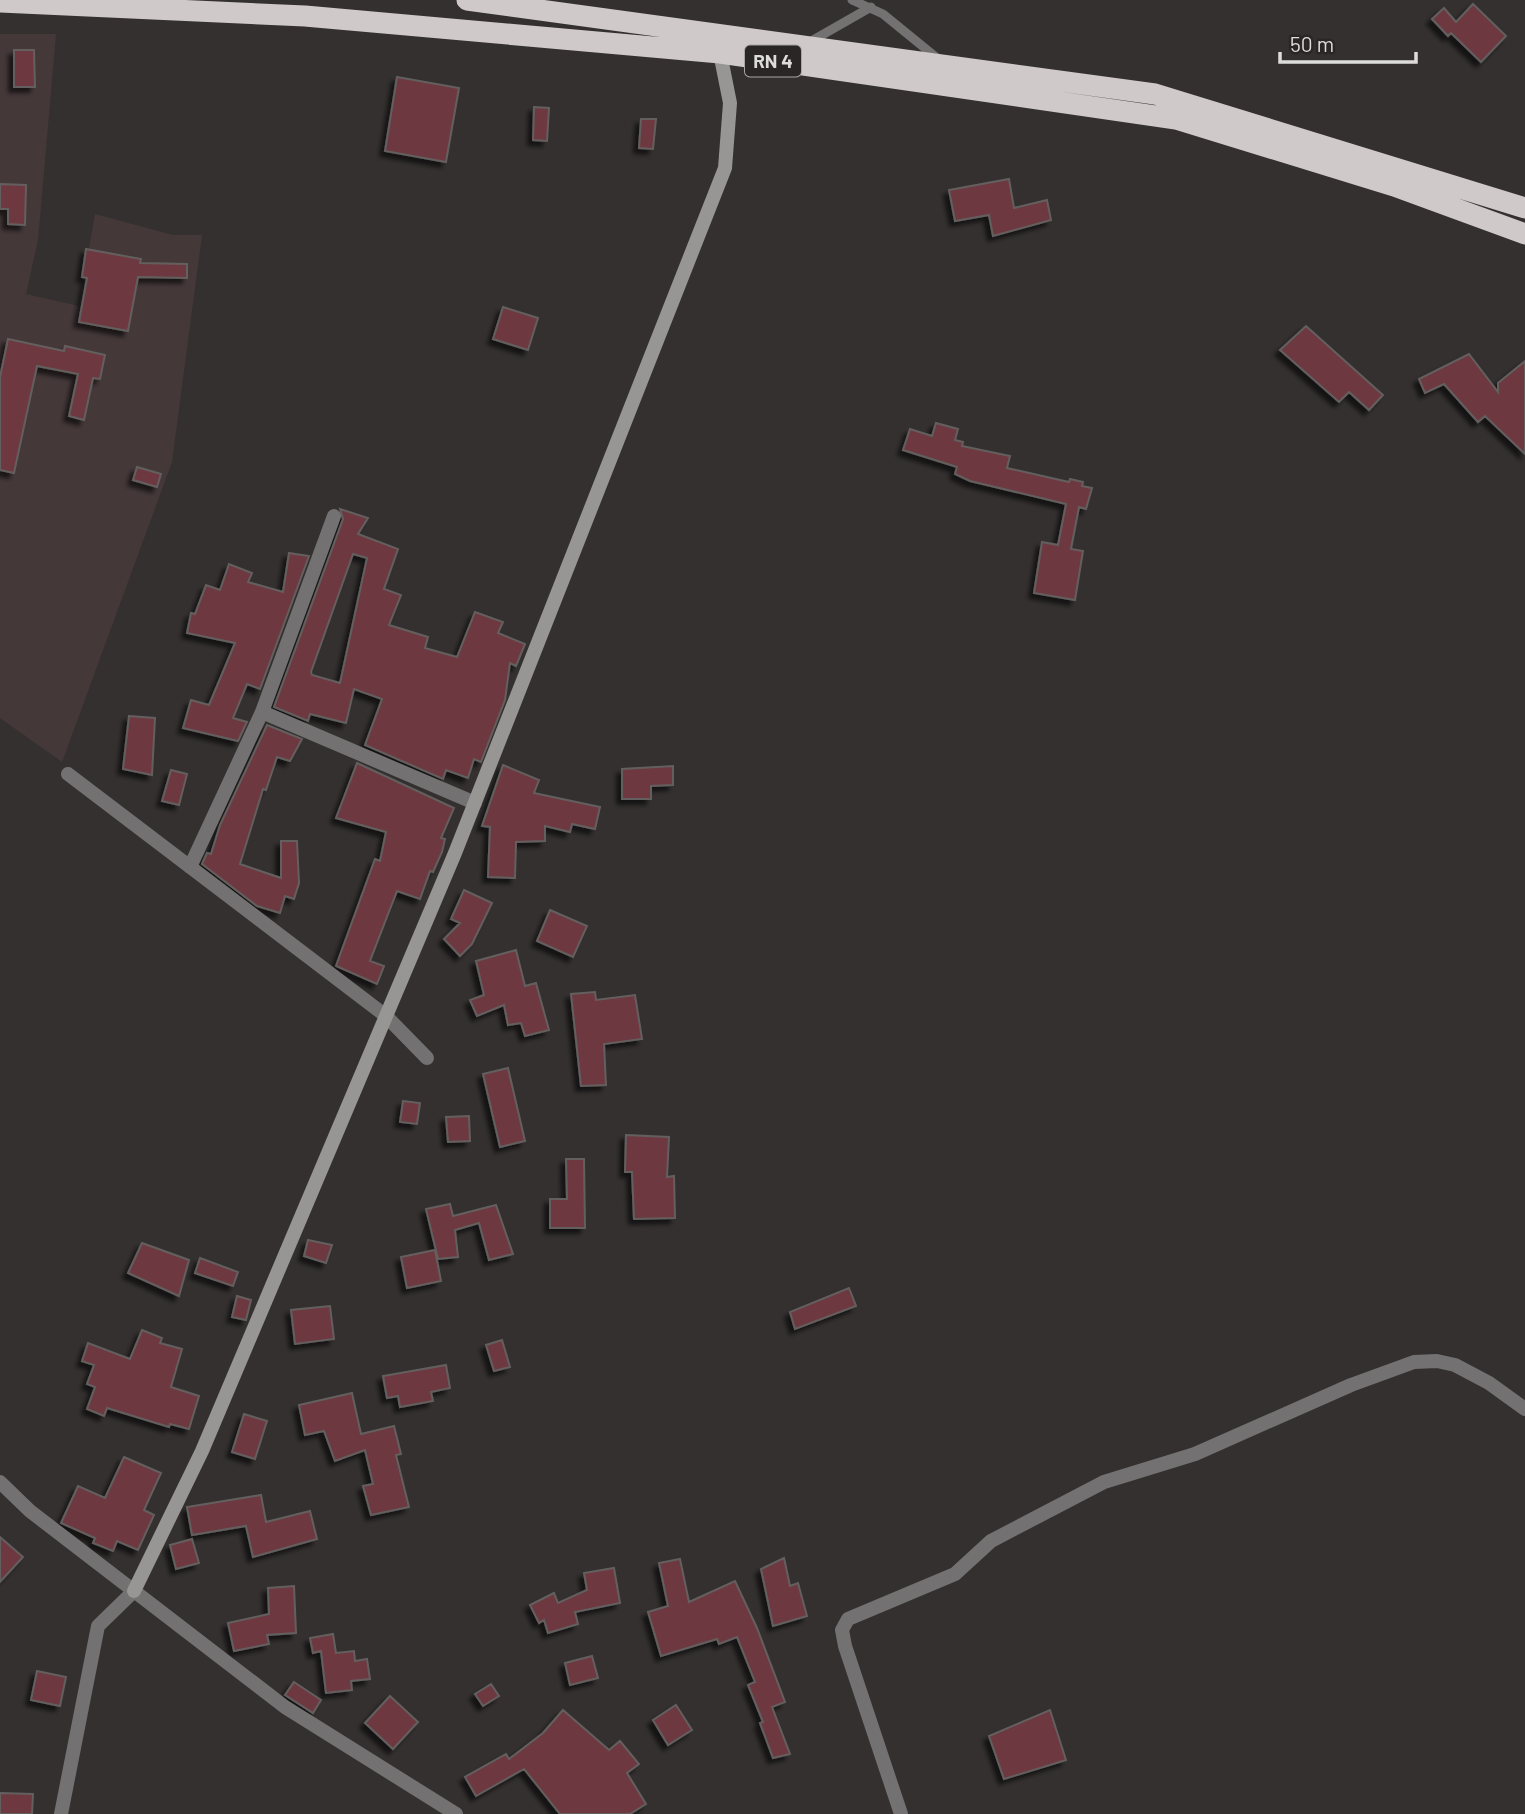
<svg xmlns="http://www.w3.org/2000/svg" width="1525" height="1814" font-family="Barlow,sans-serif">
<defs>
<filter id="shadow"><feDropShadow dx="-5" dy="5" stdDeviation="2" flood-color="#0009"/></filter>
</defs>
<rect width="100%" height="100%" fill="#343030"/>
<path fill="#443839" d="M 0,34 L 56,34 L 38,240 L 26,294 L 79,306 L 95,214 L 173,235 L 202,235 L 172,462 L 62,762 L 0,718 Z"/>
<path fill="#6d3940" stroke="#645f5f" stroke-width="2" fill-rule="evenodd" filter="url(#shadow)" d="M 1473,4 L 1506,36 L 1481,62 L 1451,33 L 1448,36 L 1432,19 L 1444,8 L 1456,22 Z
M 14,50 L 34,50 L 35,87 L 14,87 Z
M 397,77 L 459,88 L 446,162 L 385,151 Z
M 534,107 L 549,108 L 547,141 L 533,140 Z
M 641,119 L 656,119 L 653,149 L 639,148 Z
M 1009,179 L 1014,208 L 1047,200 L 1051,220 L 993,236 L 989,215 L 955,221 L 949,190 Z
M 0,184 L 26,185 L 25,225 L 8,224 L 8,209 L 0,209 Z
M 86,249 L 141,259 L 140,263 L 187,264 L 187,278 L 138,277 L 128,331 L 79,322 L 87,278 L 82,277 Z
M 503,307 L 538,318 L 528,350 L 493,339 Z
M 1306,326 L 1383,395 L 1369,410 L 1349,392 L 1339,402 L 1280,350 Z
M 8,339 L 64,351 L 65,346 L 105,355 L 100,379 L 93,378 L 84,420 L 69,416 L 78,374 L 37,366 L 14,473 L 0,470 L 0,377 Z
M 1469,354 L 1498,392 L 1498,383 L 1525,361 L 1525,454 L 1485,416 L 1478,422 L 1444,384 L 1425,393 L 1419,379 Z
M 936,423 L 958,429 L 955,440 L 963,442 L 962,446 L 1010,456 L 1007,468 L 1069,482 L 1070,479 L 1083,482 L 1082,486 L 1092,488 L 1086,509 L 1079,507 L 1071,549 L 1083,551 L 1075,600 L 1034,593 L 1042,542 L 1058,545 L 1066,504 L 970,481 L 955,474 L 957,467 L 903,450 L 910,429 L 932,436 Z
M 137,467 L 161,474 L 157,487 L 133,480 Z
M 340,509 L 368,518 L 358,534 L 398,549 L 384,589 L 401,595 L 389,625 L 428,637 L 425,648 L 457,657 L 475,612 L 503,622 L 498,633 L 525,644 L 516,666 L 510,663 L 505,700 L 481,762 L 474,759 L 468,778 L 446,770 L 443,779 L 365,745 L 382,699 L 354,689 L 346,723 L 310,714 L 308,721 L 274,707 L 343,519 ZM 353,554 L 367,558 L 340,683 L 312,675 L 311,672 Z
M 289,553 L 309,556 L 260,689 L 247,684 L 233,718 L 247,722 L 238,741 L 183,728 L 191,700 L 209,705 L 235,643 L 187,633 L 191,613 L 195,614 L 206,585 L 220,590 L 229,564 L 252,573 L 248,582 L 283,592 Z
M 129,716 L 155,718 L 152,775 L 123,769 Z
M 267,725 L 302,739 L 290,761 L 277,757 L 266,790 L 263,789 L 240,864 L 281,878 L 281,841 L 297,841 L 299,883 L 294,899 L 285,896 L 280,913 L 257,906 L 202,864 L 207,853 L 211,854 L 220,825 Z
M 357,763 L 454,808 L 441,838 L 445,839 L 442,852 L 433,872 L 430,871 L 420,899 L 397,891 L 392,904 L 370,961 L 384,966 L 377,984 L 336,966 L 375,859 L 380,861 L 386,832 L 336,818 Z
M 503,765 L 539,780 L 534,793 L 600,807 L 595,829 L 572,824 L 570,832 L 545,826 L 545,841 L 516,842 L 515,878 L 488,877 L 490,827 L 482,826 Z
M 673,766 L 673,785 L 651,786 L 651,799 L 622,799 L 622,769 Z
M 171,770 L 187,774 L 179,805 L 162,801 Z
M 464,890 L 492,903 L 472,944 L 460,956 L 444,939 L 460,923 L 451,919 Z
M 550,910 L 587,926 L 573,957 L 537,941 Z
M 516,950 L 525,986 L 536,983 L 549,1030 L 525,1036 L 521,1023 L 508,1025 L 504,1005 L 477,1016 L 470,1000 L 484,995 L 476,961 Z
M 595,992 L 596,1000 L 635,995 L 642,1039 L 604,1044 L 606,1085 L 581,1086 L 571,994 Z
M 508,1068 L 525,1141 L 500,1147 L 483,1074 Z
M 403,1101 L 420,1103 L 417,1124 L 400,1122 Z
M 469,1116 L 470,1141 L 448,1142 L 446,1117 Z
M 626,1135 L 669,1137 L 667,1177 L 674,1176 L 675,1218 L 634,1219 L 632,1172 L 625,1172 Z
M 566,1159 L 584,1159 L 585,1228 L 550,1228 L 550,1199 L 567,1199 Z
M 450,1204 L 453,1216 L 496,1205 L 513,1254 L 489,1260 L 479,1223 L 455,1230 L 458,1257 L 438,1259 L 426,1209 Z
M 308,1240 L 332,1245 L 326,1263 L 304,1256 Z
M 142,1243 L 189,1260 L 179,1296 L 128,1273 Z
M 435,1250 L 441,1281 L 407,1288 L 401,1257 Z
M 200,1258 L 238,1272 L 233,1286 L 195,1273 Z
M 849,1288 L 856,1306 L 795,1329 L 790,1312 Z
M 237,1296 L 251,1300 L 246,1320 L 232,1317 Z
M 330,1306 L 334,1339 L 295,1344 L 291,1310 Z
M 142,1330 L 162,1338 L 160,1343 L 182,1349 L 171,1387 L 199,1396 L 189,1429 L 170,1424 L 169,1427 L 107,1408 L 104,1416 L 87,1409 L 95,1387 L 87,1384 L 94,1365 L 82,1361 L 88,1343 L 130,1359 Z
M 502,1340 L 510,1367 L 494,1371 L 486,1345 Z
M 446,1365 L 450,1388 L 431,1392 L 433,1401 L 400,1407 L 398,1396 L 387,1398 L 383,1376 Z
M 352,1393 L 361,1434 L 394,1426 L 401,1454 L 396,1455 L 409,1507 L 371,1515 L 363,1486 L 373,1484 L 365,1450 L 335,1461 L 324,1431 L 305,1435 L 299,1405 Z
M 244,1414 L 267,1421 L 255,1459 L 232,1452 Z
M 124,1457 L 161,1473 L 144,1510 L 154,1515 L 138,1550 L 117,1541 L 113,1551 L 93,1543 L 95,1538 L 61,1523 L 78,1486 L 105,1498 Z
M 261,1495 L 266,1522 L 310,1511 L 317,1539 L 253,1557 L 246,1526 L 192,1535 L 187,1507 Z
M 0,1537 L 23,1557 L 0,1582 Z
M 192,1539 L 199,1563 L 176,1569 L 170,1545 Z
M 784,1558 L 790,1586 L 798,1583 L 807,1616 L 773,1626 L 761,1569 Z
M 680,1559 L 689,1602 L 735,1581 L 757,1628 L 785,1702 L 772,1707 L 790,1754 L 773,1758 L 760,1723 L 763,1722 L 748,1685 L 755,1682 L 737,1637 L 719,1644 L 717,1639 L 661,1656 L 648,1612 L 668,1606 L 659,1563 Z
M 614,1568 L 620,1603 L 575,1612 L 578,1624 L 548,1633 L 544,1620 L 539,1623 L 530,1605 L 554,1593 L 558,1603 L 587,1590 L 584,1573 Z
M 294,1586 L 296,1633 L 267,1635 L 269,1644 L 234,1651 L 228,1623 L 269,1614 L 268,1588 Z
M 333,1634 L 336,1653 L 354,1651 L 355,1661 L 367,1659 L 370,1679 L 351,1681 L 352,1690 L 326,1693 L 321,1651 L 313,1653 L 310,1638 Z
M 592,1656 L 598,1678 L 570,1685 L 565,1663 Z
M 37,1671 L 66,1677 L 60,1706 L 31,1700 Z
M 294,1682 L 321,1700 L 313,1713 L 285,1695 Z
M 491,1684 L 499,1696 L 483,1706 L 475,1694 Z
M 390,1696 L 418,1722 L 393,1749 L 365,1723 Z
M 676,1705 L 692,1730 L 668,1745 L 653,1720 Z
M 563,1710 L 609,1750 L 620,1741 L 639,1764 L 627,1773 L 646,1804 L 630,1814 L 560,1814 L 524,1769 L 476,1796 L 465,1777 L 506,1754 L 509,1759 L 543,1733 Z
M 1050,1710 L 1066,1760 L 1004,1779 L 989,1736 Z
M 0,1793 L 33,1794 L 32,1814 L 0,1814 Z"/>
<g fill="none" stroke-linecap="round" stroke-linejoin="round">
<path stroke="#737171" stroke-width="9" d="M 852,0 L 883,14 L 937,58
M 808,43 L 871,7"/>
<path stroke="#737171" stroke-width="14" d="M 262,712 L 475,803
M 68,774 L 386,1016 L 427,1058
M 190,867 L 262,712 L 334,516
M 0,1482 L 30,1511 L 285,1707 L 456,1814
M 61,1814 L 98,1626 L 134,1591
M 901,1814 L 845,1646 L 842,1630 L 848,1619 L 955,1574 L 991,1541 L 1104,1482 L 1195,1454 L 1351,1385 L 1414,1362 L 1437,1361 L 1455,1365 L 1489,1383 L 1525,1409"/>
<path stroke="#989595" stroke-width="14" d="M 134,1591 L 202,1451 L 455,853 L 725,168 L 730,103 L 720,53"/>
<path stroke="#cfc9c9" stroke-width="21" d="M 467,0 L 1155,94 L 1525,208
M 0,2 L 305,16 L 720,53 L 1176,119 L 1394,186 L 1525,234"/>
</g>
<g text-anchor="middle" stroke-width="7" stroke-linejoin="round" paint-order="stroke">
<rect fill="#2a2626" stroke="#a8a5a5" stroke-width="2" x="745" y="45.5" width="56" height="31" rx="5"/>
<g font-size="19" font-weight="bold" fill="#dedbdb">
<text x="773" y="68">RN 4</text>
</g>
</g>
<path d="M1280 52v10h136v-10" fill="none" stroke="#dedbdb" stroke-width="3.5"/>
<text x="1290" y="52" font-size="21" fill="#dedbdb" stroke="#2a2626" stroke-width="5" paint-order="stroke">50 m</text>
</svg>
